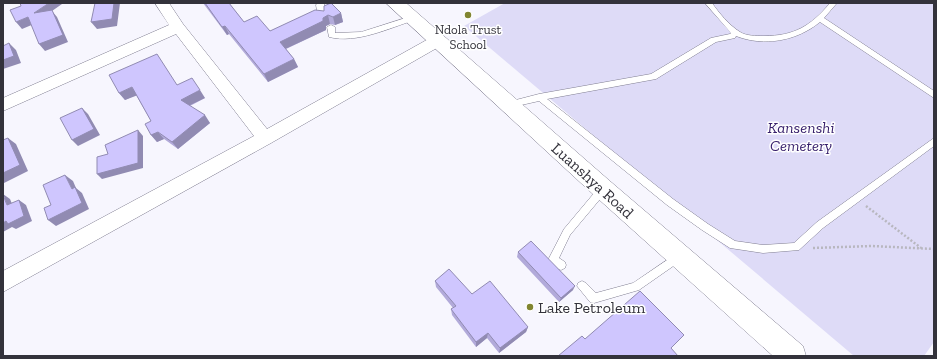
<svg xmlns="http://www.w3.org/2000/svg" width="937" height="359" font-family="'Zilla Slab',serif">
<rect width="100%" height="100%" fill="#f7f6fe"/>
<path fill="#dedbf7" d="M 505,3 L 934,3 L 934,342 L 924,356 L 854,356 L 464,26 Z"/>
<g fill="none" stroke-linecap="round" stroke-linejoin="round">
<g stroke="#807e91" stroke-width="1">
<path id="lane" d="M 318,3 L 324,3 L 325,19 L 322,19 L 318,17 L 316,5 Z
M 705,3 L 712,3 C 719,13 729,25 740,32 C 746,36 756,36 764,36 C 794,36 811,26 830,3 L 837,3 L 824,18 L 934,91 L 934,98 L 820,22 C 797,41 764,47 736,36 L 735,38 L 716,42 L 656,79 L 547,99 L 673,199 L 708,224 L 735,241 L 763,245 L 794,243 L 817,222 L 934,138 L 934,146 L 823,228 L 799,250 L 763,253 L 730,248 L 702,230 L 667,205 L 539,101 L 508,108 L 504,105 L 508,102 L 539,94 L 651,74 L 711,38 L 730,34 L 731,33 Z
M 412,16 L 416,18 L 415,20 C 389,28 357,44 329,37 L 327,27 L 331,25 L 335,27 L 335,33 L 361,32 Z
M 603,185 L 606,186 L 608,189 L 606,192 L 570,235 L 559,258 L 565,262 L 566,265 L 565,268 L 561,270 C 556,268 550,265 548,260 L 564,229 L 600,186 Z
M 679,252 L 682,254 L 684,257 L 682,260 L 639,290 L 594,303 L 590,302 L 577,286 L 578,283 L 582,281 L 586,283 L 596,293 L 633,283 Z"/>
</g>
<g stroke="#807e91" stroke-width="1">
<path id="street" d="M 155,3 L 169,3 L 183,24 L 267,129 L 432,37 L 437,36 L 442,37 L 444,41 L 442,45 L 271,143 L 3,292 L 3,271 L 254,136 L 176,34 L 3,111 L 3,98 L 169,25 Z"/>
</g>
<g stroke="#807e91" stroke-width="1">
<path id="highway" d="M 386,3 L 406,3 L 611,182 L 803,346 L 806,356 L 773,356 L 595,196 Z"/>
</g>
<path stroke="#b8b7bf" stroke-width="2.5" stroke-dasharray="2 2" stroke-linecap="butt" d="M 866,206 L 921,248
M 813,248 L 872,246 L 934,249"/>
<use href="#lane" fill="#fff" fill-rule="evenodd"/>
<use href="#street" fill="#fff" fill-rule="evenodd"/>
<use href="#highway" fill="#fff" fill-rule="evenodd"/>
</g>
<path fill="#b2aada" d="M 203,3 L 229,3 L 244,22 L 270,31 L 324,11 L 341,13 L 343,22 L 335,25 L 330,24 L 326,26 L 326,30 L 286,49 L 294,59 L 298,67 L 268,82 L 229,34 L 227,35 Z
M 177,85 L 205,98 L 190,106 L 210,123 L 178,149 L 164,139 L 157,142 L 151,135 L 151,121 L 136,95 L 125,100 L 119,93 Z
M 518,252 L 573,290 L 559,302 L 517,257 Z
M 435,281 L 472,294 L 528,327 L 526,332 L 499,353 L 487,338 L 476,347 L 452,315 L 451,309 L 453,308 L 436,287 Z"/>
<path fill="#918bb2" d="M 49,3 L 61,3 L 62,4 L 52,11 L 57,17 L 68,42 L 45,51 L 39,44 L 34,13 Z
M 114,3 L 120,3 L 117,26 L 97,29 L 91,22 Z
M 341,13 L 343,22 L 335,25 L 333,17 Z
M 328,15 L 330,24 L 326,26 L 326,30 L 283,50 L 280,42 Z
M 28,17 L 34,24 L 22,29 L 16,22 Z
M 225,26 L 229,34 L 227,35 L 222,27 Z
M 9,43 L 16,50 L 21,63 L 3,69 L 3,60 Z
M 294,59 L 298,67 L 268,82 L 264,74 Z
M 132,87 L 138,95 L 125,100 L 119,93 Z
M 200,90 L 205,98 L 186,107 L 181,100 Z
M 82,108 L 88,114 L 100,135 L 78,146 L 72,140 Z
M 205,115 L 210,123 L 178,149 L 172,142 Z
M 138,130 L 143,136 L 143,168 L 102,179 L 97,174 Z
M 158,132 L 164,139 L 157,142 L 151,135 Z
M 8,138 L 16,144 L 28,171 L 4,183 L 3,182 L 3,173 Z
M 65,175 L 73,181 L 76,188 L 82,193 L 89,209 L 56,226 L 48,220 L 72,189 Z
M 3,194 L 10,199 L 15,211 L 7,205 Z
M 19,200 L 26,205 L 32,221 L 16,229 L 12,227 L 3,232 L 3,223 Z
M 575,286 L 573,290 L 559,302 L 561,298 Z
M 528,327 L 526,332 L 499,353 L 500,348 Z
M 488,333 L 487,338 L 476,347 L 476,342 Z"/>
<path fill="#cfc6fe" stroke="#918bb2" d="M 20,3 L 49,3 L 34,13 L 52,10 L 63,35 L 39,44 L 28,17 L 16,22 L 10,10 L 21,6 Z
M 95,3 L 114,3 L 112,19 L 91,22 Z
M 205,3 L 229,3 L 244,22 L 257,16 L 270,31 L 315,10 L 324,11 L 324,6 L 331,3 L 341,13 L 333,17 L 328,15 L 323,18 L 323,21 L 280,42 L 294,59 L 264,74 L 225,26 L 222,27 Z
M 9,43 L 14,56 L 3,60 L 3,46 Z
M 157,54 L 177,85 L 192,78 L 200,90 L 181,100 L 205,115 L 172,142 L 158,132 L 151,135 L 145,124 L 151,121 L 132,87 L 119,93 L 109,75 Z
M 82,108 L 94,129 L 72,140 L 60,118 Z
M 138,130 L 138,163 L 97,174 L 97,157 L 108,154 L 105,145 Z
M 8,138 L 20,165 L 3,173 L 3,140 Z
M 65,175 L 72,189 L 75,187 L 82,203 L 48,220 L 44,208 L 51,205 L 43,185 Z
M 3,195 L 7,205 L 19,200 L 24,216 L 8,224 L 6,221 L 3,223 Z
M 531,241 L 575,286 L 561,298 L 518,252 Z
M 449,269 L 472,294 L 490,281 L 528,327 L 500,348 L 488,333 L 476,342 L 451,309 L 456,306 L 435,281 Z
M 640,291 L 684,335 L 671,348 L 678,356 L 558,356 L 582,336 L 585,339 Z"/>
<g fill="#818530" stroke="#fff" stroke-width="1.5">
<circle cx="468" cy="15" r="4"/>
<circle cx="530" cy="307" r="4"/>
</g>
<g text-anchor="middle" stroke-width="3" stroke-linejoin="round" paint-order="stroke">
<g font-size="13" fill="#33323b" stroke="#fff">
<text x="468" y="34">Ndola Trust<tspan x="468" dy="15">School</tspan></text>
</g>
<g font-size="16" font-style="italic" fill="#361e6b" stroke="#fff">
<text x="801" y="133">Kansenshi<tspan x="801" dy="18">Cemetery</tspan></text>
</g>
<g font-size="16" fill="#33323b" stroke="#fff">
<text transform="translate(593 180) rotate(42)" y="6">Luanshya Road</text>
</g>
<g font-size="16" fill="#33323b" stroke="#fff" text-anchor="start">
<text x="538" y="313">Lake Petroleum</text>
</g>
</g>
<rect width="937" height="359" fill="none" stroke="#33323b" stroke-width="8"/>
</svg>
